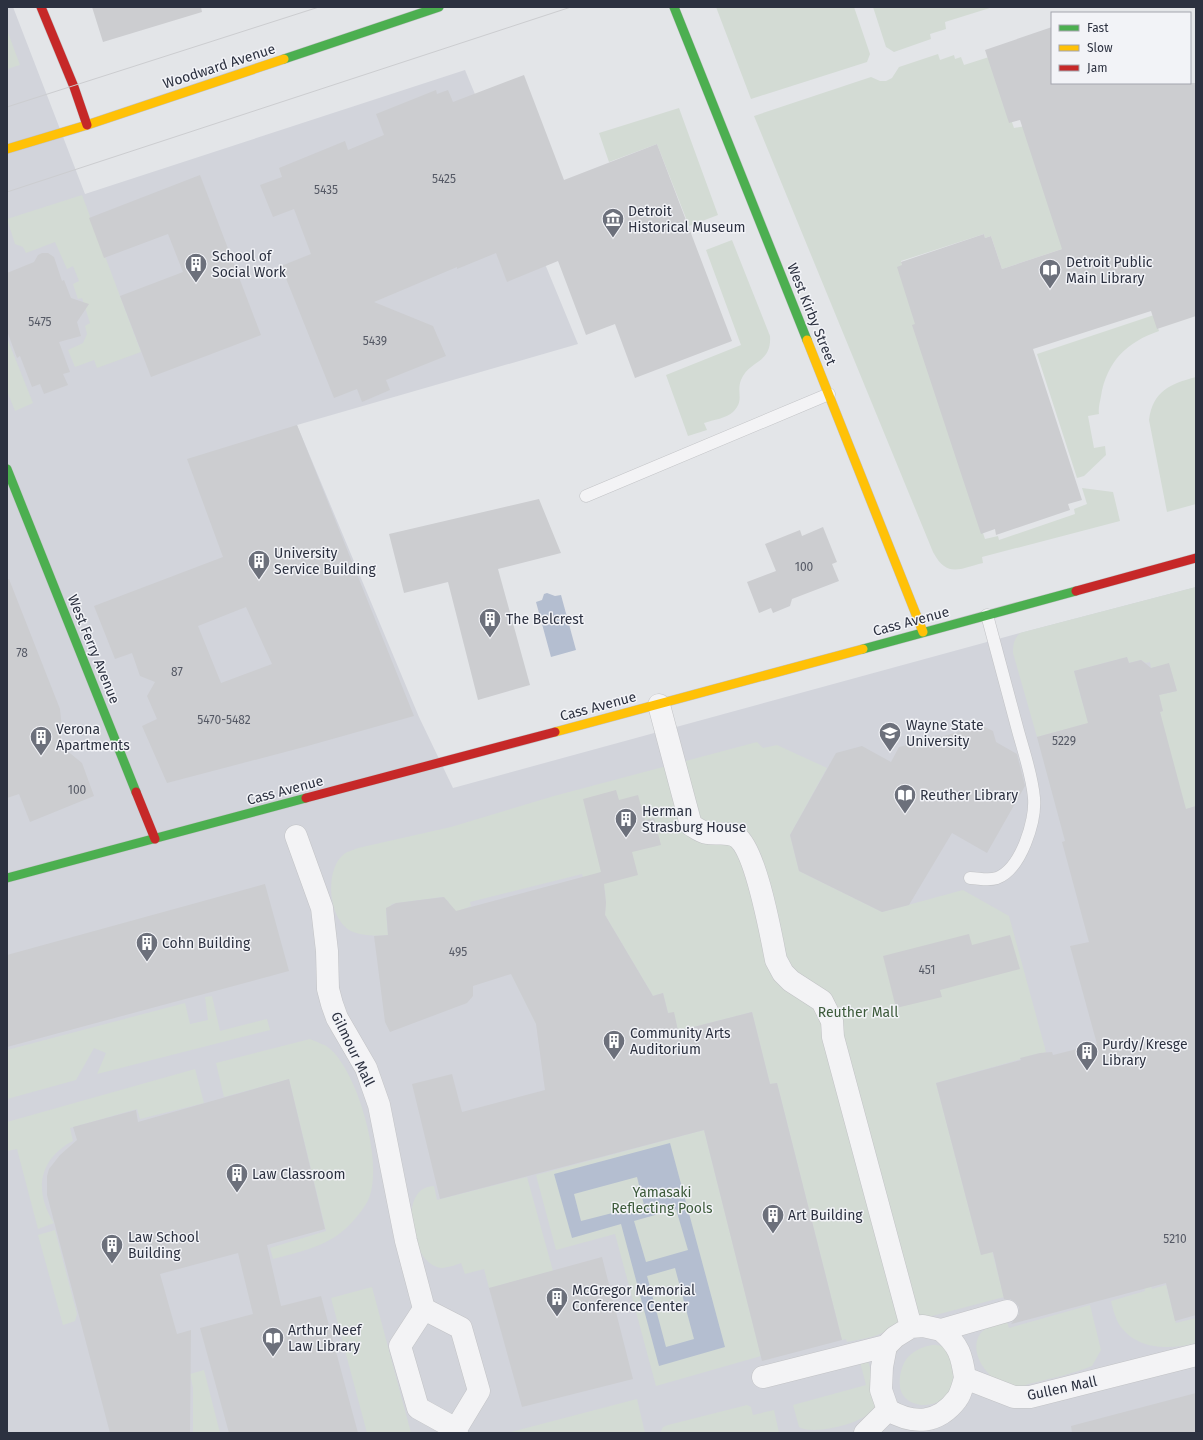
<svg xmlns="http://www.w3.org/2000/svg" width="1203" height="1440" font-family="'Fira Sans',sans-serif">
<rect width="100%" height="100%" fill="#e3e5e8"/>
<path fill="#d2d4db" d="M 7,7 L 13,7 L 85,194 L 465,70 L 578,344 L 297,425 L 419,717 L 453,788 L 1020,633 L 1196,587 L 1196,1433 L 7,1433 Z"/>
<path fill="#d3dbd4" d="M 716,7 L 854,7 L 870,54 L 867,62 L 751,99 Z
M 873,7 L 993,7 L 945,22 L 946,29 L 930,34 L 931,39 L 894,52 L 886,47 Z
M 7,30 L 20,65 L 7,69 Z
M 938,54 L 940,60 L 954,55 L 955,59 L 961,57 L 964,65 L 989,57 L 1014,128 L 1025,126 L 1065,248 L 1002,269 L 991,236 L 985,238 L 984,234 L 901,261 L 917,328 L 915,329 L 985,539 L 998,536 L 999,540 L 1075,514 L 1074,509 L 1087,504 L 1082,488 L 1113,492 L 1120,521 L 982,557 L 983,563 C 959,569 947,578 933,552 L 754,116 L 871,77 L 880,81 L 886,81 L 892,78 L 899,67 Z
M 679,108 L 718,215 L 689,226 L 657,144 L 609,162 L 599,133 Z
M 82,195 L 141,352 L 97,368 L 94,360 L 75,367 L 68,350 L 83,343 L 87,334 L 85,326 L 90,323 L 82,298 L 78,299 L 73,284 L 79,281 L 73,266 L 67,269 L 55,242 L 26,253 L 23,247 L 15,244 L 7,219 Z
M 732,240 L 770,336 C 772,364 749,360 741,380 C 736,393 745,400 733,412 C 727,418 713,420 704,423 L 707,430 L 688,436 L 666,375 L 741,345 L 706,250 Z
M 1154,315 L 1159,331 C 1127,342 1107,361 1101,396 C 1100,402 1098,408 1099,414 L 1088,416 L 1094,448 L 1105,446 L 1106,455 L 1084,476 L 1077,478 L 1037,354 Z
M 7,338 L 33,403 L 15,411 L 7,391 Z
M 1196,377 L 1196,504 L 1167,512 L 1149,420 C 1153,391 1170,384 1196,377 Z
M 1196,587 L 1196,806 L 1183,810 L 1160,712 L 1163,711 L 1159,695 L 1177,691 L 1169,664 L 1151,668 L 1150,662 L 1146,663 L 1141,660 L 1129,663 L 1127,657 L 1074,671 L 1081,698 L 1094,734 L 1085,724 L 1037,737 L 1013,653 C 1013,644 1014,639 1020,633 Z
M 757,742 L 763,748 L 777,745 L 827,768 L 790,835 L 799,871 L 882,912 L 963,890 L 1009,916 L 1046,1052 L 936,1083 L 981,1255 L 992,1251 L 1004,1297 L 890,1327 C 885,1336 857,1340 847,1342 L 846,1339 L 842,1340 L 777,1083 L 770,1084 L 752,1012 L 678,1031 L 674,1013 L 668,1013 L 663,993 L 653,996 L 605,915 L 606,903 L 605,890 L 586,890 L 582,874 L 470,902 L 471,906 L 452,914 L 448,901 L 442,897 L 392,904 L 386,912 L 388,935 C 376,936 362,936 351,931 C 328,919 324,870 344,854 C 348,851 354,850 358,848 L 451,827 L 554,796 Z
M 212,996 L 220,1031 L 267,1019 L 270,1030 L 97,1074 L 106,1053 L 94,1048 L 76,1080 L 7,1099 L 7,1050 L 185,1003 L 190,1024 L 208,1020 L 205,997 Z
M 310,1039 C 316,1042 324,1044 329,1048 C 358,1071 387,1171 366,1204 C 341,1243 315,1248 273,1259 L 270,1248 L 326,1231 L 289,1079 L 224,1097 L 216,1063 Z
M 195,1069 L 204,1103 L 140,1119 L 137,1109 L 70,1128 L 73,1141 C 38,1159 34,1192 54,1223 L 38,1229 L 17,1149 L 7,1151 L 7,1122 Z
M 704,1130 L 761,1356 L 656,1386 L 615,1234 L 556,1250 L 536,1175 Z
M 1105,1139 L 1142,1253 L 1152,1289 L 1166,1285 L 1176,1323 L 1196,1318 L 1196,1343 C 1171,1350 1138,1350 1121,1327 C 1116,1321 1113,1309 1111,1301 L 1145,1291 Z
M 527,1177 L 553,1271 L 489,1288 L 484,1269 L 465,1274 L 461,1263 C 456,1265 449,1267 443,1268 C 413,1268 399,1199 425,1188 C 427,1187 431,1186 434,1186 L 437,1200 Z
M 55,1230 L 77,1314 L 75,1321 L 63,1325 L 38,1235 Z
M 372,1287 L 411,1433 L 367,1433 L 331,1298 Z
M 1090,1305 L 1101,1350 L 1092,1366 C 1073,1374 1052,1378 1033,1383 C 1027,1384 1020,1388 1015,1388 C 994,1387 966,1355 980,1334 C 986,1326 998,1324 1007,1322 L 1009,1328 Z
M 933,1345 C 936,1345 942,1345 944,1348 C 950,1352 951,1358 952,1364 C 957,1387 947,1406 921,1405 C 914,1404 907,1401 903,1395 C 896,1385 901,1365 908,1357 C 915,1350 924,1346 933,1345 Z
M 868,1360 C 871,1373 879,1392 875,1406 C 869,1423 813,1436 799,1427 L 793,1405 L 866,1385 L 860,1362 Z
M 204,1370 L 220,1433 L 193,1433 L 193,1388 L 190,1374 Z
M 637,1399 L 645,1433 L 507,1433 Z
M 747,1405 L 751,1407 L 753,1415 L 774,1410 L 779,1433 L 660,1433 L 663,1427 L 668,1425 Z"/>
<path fill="#b4bed0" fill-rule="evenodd" d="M 547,593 L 555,596 L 561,595 L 576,650 L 551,657 L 536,602 L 542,600 L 544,594 Z
M 670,1143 L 725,1347 L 659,1366 L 621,1224 L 572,1238 L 554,1174 ZM 637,1177 L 644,1205 L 581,1221 L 574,1194 ZM 676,1209 L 688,1250 L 646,1262 L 634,1221 ZM 675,1268 L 694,1339 L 666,1347 L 647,1276 Z"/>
<path fill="#cccdd0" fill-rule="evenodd" d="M 92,7 L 201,7 L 202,12 L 103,42 Z
M 1052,27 L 1052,83 L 1196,83 L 1196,316 L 1157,329 L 1151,311 L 1033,349 L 1082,500 L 1068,504 L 1070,510 L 996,535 L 995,529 L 981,534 L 912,325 L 915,324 L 897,267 L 902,265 L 901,262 L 984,234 L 985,238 L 991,236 L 1002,269 L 1062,249 L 1020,120 L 1009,123 L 985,50 Z
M 524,75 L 564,180 L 657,144 L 732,341 L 635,378 L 615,324 L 586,335 L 558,261 L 507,282 L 496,253 L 457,269 L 457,267 L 374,302 L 433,326 L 446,356 L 386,380 L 390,390 L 362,402 L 357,389 L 334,398 L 281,266 L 311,254 L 294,209 L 273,217 L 260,185 L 282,177 L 279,168 L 345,141 L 348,150 L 384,135 L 376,114 L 436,90 L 437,94 L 448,90 L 453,102 Z
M 200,175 L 261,335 L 151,377 L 120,296 L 183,272 L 168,234 L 104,258 L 89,218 Z
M 42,253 L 48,253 L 54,257 L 62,281 L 64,280 L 71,298 L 89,304 L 77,322 L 81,336 L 59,342 L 70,372 L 63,374 L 68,385 L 44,394 L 40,384 L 32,387 L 20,356 L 17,358 L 7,331 L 7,273 L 34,262 L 38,255 Z
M 297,425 L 414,716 L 304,747 L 167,783 L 142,726 L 157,719 L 147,696 L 155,682 L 140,676 L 132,653 L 115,659 L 94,606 L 223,557 L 187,459 ZM 246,607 L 272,664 L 221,683 L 198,626 Z
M 539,499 L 561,553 L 498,569 L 530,685 L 478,700 L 448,582 L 404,593 L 389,534 Z
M 823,527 L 837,562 L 832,564 L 839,581 L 792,599 L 790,606 L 773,613 L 771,608 L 759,613 L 747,582 L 776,571 L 765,544 L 800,530 L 802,536 Z
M 9,579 L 60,709 L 62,729 L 60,745 L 82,763 L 94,796 L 30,822 L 19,794 L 7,798 L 7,580 Z
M 1127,657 L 1129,663 L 1141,660 L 1151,668 L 1169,663 L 1177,691 L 1159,695 L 1163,711 L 1160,712 L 1186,809 L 1196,806 L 1196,1315 L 1175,1321 L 1166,1283 L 1011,1324 L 1019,1314 L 1019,1307 L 1015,1302 L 1010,1299 L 1004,1299 L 993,1252 L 981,1255 L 936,1083 L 1021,1060 L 1020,1058 L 1040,1053 L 1052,1052 L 1053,1055 L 1097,1044 L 1070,946 L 1089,942 L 1062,842 L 1065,841 L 1037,737 L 1088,723 L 1074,671 Z
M 983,726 L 993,731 L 996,742 L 1017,754 L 1025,786 L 987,853 L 952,833 L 909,905 L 882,912 L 799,871 L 790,835 L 836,753 L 862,746 L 891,762 L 899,747 Z
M 616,790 L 619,800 L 638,795 L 645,820 L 654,818 L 661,845 L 632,852 L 638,875 L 604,884 L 606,903 L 605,915 L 653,996 L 663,993 L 668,1013 L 674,1012 L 678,1031 L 752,1012 L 770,1084 L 777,1083 L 842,1340 L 762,1361 L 704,1130 L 440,1199 L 412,1084 L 452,1074 L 462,1112 L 545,1090 L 536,1024 L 511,974 L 473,986 L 473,996 L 467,1003 L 390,1032 L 385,1022 L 374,936 L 388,935 L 386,908 L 396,903 L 444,897 L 456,911 L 601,872 L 583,799 Z
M 265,884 L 289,971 L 7,1047 L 7,955 Z
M 969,934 L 972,945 L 1010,935 L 1020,969 L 940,990 L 942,997 L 896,1008 L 883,956 Z
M 289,1079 L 325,1229 L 267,1245 L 281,1306 L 321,1296 L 358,1433 L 229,1433 L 200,1328 L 253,1314 L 238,1253 L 160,1274 L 177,1334 L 191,1330 L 190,1433 L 110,1433 L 47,1195 L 47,1176 L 49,1169 L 60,1155 L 77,1140 L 73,1127 L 136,1110 L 138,1122 Z
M 602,1257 L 633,1379 L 522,1407 L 489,1288 Z
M 1196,1393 L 1196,1433 L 1072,1433 L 1071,1426 Z"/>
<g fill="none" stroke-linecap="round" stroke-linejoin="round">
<g stroke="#c2c3c6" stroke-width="13">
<path id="lane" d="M 586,496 L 829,394
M 970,878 C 979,878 988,881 997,878 C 1021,869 1036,821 1034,798 C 1032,774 1023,750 1017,727 C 1007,690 997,652 987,615"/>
</g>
<g stroke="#c2c3c6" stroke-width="23">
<path id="street" d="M 659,705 L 691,825 C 696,828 701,832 707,833 C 717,835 728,831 737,837 C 756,851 771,935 776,960 L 783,973 L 791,981 L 822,1001 L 832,1021 L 833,1037 L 911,1327
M 296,836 L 322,908 L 327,951 L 328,989 L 332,1004 L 337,1018 L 366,1068 L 379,1105 L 406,1241 L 424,1309 L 461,1328 L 479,1391 L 456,1429 L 457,1433
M 424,1309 L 400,1346 L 418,1408 L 456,1429
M 941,1330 C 959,1345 962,1356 965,1378
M 886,1346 L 882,1367 L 881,1390 L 888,1410
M 763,1377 L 886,1346 L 895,1337 L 911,1327 L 923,1326 L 941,1330 L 1007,1311
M 865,1433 L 888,1410 C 914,1425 938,1424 957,1399 C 961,1394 963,1385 965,1378 L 1014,1397 L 1030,1397 L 1196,1355"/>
</g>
<g stroke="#c2c3c6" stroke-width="10">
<path id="fast" d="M 674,7 L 807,340
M 284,59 L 439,7
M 7,469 L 136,792
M 863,649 L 1076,591
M 7,878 L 306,798"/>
</g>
<g stroke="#c2c3c6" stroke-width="10">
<path id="slow" d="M 7,149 L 87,125 L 284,59
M 807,340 L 923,632
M 555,732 L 863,649"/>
</g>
<g stroke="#c2c3c6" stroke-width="10">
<path id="jam" d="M 41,7 L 74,87 L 87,125
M 1076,591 L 1196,558
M 136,792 L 155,839
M 306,798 L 555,732"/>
</g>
<use href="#lane" stroke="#f3f3f5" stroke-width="12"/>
<use href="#street" stroke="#f3f3f5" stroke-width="22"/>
<use href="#fast" stroke="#4caf50" stroke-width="9"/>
<use href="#slow" stroke="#ffc107" stroke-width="9"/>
<use href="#jam" stroke="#c62828" stroke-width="9"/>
<path stroke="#cccdd0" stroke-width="1" d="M 7,107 L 319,7
M 7,192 L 571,7"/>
</g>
<defs>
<g id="museum-pin" transform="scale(1.15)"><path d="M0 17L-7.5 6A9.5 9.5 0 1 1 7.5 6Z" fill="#6c707b" stroke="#f2f3f7"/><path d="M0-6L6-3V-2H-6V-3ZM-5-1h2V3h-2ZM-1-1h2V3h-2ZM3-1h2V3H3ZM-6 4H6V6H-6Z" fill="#fff"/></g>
<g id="building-pin" transform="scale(1.15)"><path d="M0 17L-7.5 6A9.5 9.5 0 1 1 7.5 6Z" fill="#6c707b" stroke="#f2f3f7"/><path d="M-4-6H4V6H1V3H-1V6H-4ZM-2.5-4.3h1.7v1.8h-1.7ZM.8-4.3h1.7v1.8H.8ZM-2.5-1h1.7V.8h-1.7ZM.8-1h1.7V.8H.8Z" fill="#fff"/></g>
<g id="library-pin" transform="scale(1.15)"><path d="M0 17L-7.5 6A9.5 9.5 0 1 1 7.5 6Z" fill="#6c707b" stroke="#f2f3f7"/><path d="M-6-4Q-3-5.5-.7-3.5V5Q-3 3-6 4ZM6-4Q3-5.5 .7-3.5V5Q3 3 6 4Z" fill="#fff"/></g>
<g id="university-pin" transform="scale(1.15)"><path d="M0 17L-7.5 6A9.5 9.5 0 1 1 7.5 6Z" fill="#6c707b" stroke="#f2f3f7"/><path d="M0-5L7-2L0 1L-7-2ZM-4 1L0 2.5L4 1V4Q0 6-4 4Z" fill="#fff"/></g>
</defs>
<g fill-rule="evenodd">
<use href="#museum-pin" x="613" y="219"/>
<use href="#building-pin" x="196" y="264"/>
<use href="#library-pin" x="1050" y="270"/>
<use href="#building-pin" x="259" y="561"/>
<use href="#building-pin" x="490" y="619"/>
<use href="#university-pin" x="890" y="733"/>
<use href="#building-pin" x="41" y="737"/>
<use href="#library-pin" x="905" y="795"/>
<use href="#building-pin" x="626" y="819"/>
<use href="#building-pin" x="147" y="943"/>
<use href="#building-pin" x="614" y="1041"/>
<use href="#building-pin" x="1087" y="1052"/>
<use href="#building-pin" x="237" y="1174"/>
<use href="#building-pin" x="773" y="1215"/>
<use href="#building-pin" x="112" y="1245"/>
<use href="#building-pin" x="557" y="1298"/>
<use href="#library-pin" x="273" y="1338"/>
</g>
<g text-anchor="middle" stroke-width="3" stroke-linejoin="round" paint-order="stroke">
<g font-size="12" fill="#555965">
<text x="444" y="183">5425</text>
<text x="326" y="194">5435</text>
<text x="40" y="326">5475</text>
<text x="375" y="345">5439</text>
<text x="804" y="571">100</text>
<text x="22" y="657">78</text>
<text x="177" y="676">87</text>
<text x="224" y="724">5470-5482</text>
<text x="1064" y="745">5229</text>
<text x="77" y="794">100</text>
<text x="458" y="956">495</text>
<text x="927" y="974">451</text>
<text x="1175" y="1243">5210</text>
</g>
<g font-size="14" fill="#2c3140" stroke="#f2f3f7">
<text transform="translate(219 66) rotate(-18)" y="5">Woodward Avenue</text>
<text transform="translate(812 314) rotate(68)" y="5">West Kirby Street</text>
<text transform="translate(911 621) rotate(-15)" y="5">Cass Avenue</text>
<text transform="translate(94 649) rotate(68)" y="5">West Ferry Avenue</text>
<text transform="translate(598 706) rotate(-15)" y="5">Cass Avenue</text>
<text transform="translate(285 790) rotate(-15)" y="5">Cass Avenue</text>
<text transform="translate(353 1049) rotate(64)" y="5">Gilmour Mall</text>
<text transform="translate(1062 1388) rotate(-12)" y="5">Gullen Mall</text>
</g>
<g font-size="14" fill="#2c3140" stroke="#f2f3f7" text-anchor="start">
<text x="628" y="216">Detroit<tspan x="628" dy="16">Historical Museum</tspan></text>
<text x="212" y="261">School of<tspan x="212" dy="16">Social Work</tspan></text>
<text x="1066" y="267">Detroit Public<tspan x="1066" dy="16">Main Library</tspan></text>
<text x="274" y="558">University<tspan x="274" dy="16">Service Building</tspan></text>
<text x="506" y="624">The Belcrest</text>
<text x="906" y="730">Wayne State<tspan x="906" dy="16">University</tspan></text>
<text x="56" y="734">Verona<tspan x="56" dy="16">Apartments</tspan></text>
<text x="920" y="800">Reuther Library</text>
<text x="642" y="816">Herman<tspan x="642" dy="16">Strasburg House</tspan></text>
<text x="162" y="948">Cohn Building</text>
<text x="630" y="1038">Community Arts<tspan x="630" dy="16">Auditorium</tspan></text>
<text x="1102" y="1049">Purdy/Kresge<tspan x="1102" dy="16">Library</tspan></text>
<text x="252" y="1179">Law Classroom</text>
<text x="788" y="1220">Art Building</text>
<text x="128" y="1242">Law School<tspan x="128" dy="16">Building</tspan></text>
<text x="572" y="1295">McGregor Memorial<tspan x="572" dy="16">Conference Center</tspan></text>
<text x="288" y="1335">Arthur Neef<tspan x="288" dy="16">Law Library</tspan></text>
</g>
<g font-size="14" fill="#3c5a3a" stroke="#f2f3f7">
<text x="858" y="1017">Reuther Mall</text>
<text x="662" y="1197">Yamasaki<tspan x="662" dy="16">Reflecting Pools</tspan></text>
</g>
</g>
<rect width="1203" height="1440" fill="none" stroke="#2c3140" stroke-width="16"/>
<rect x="1051" y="12" width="140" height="72" fill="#f2f3f7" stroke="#a3a5ae"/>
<rect x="1059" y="25" width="20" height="6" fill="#4caf50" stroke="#a3a5ae"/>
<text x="1087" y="32" font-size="12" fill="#2c3140">Fast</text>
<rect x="1059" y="45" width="20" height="6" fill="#ffc107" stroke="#a3a5ae"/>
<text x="1087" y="52" font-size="12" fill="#2c3140">Slow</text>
<rect x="1059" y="65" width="20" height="6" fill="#c62828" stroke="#a3a5ae"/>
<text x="1087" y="72" font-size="12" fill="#2c3140">Jam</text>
</svg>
